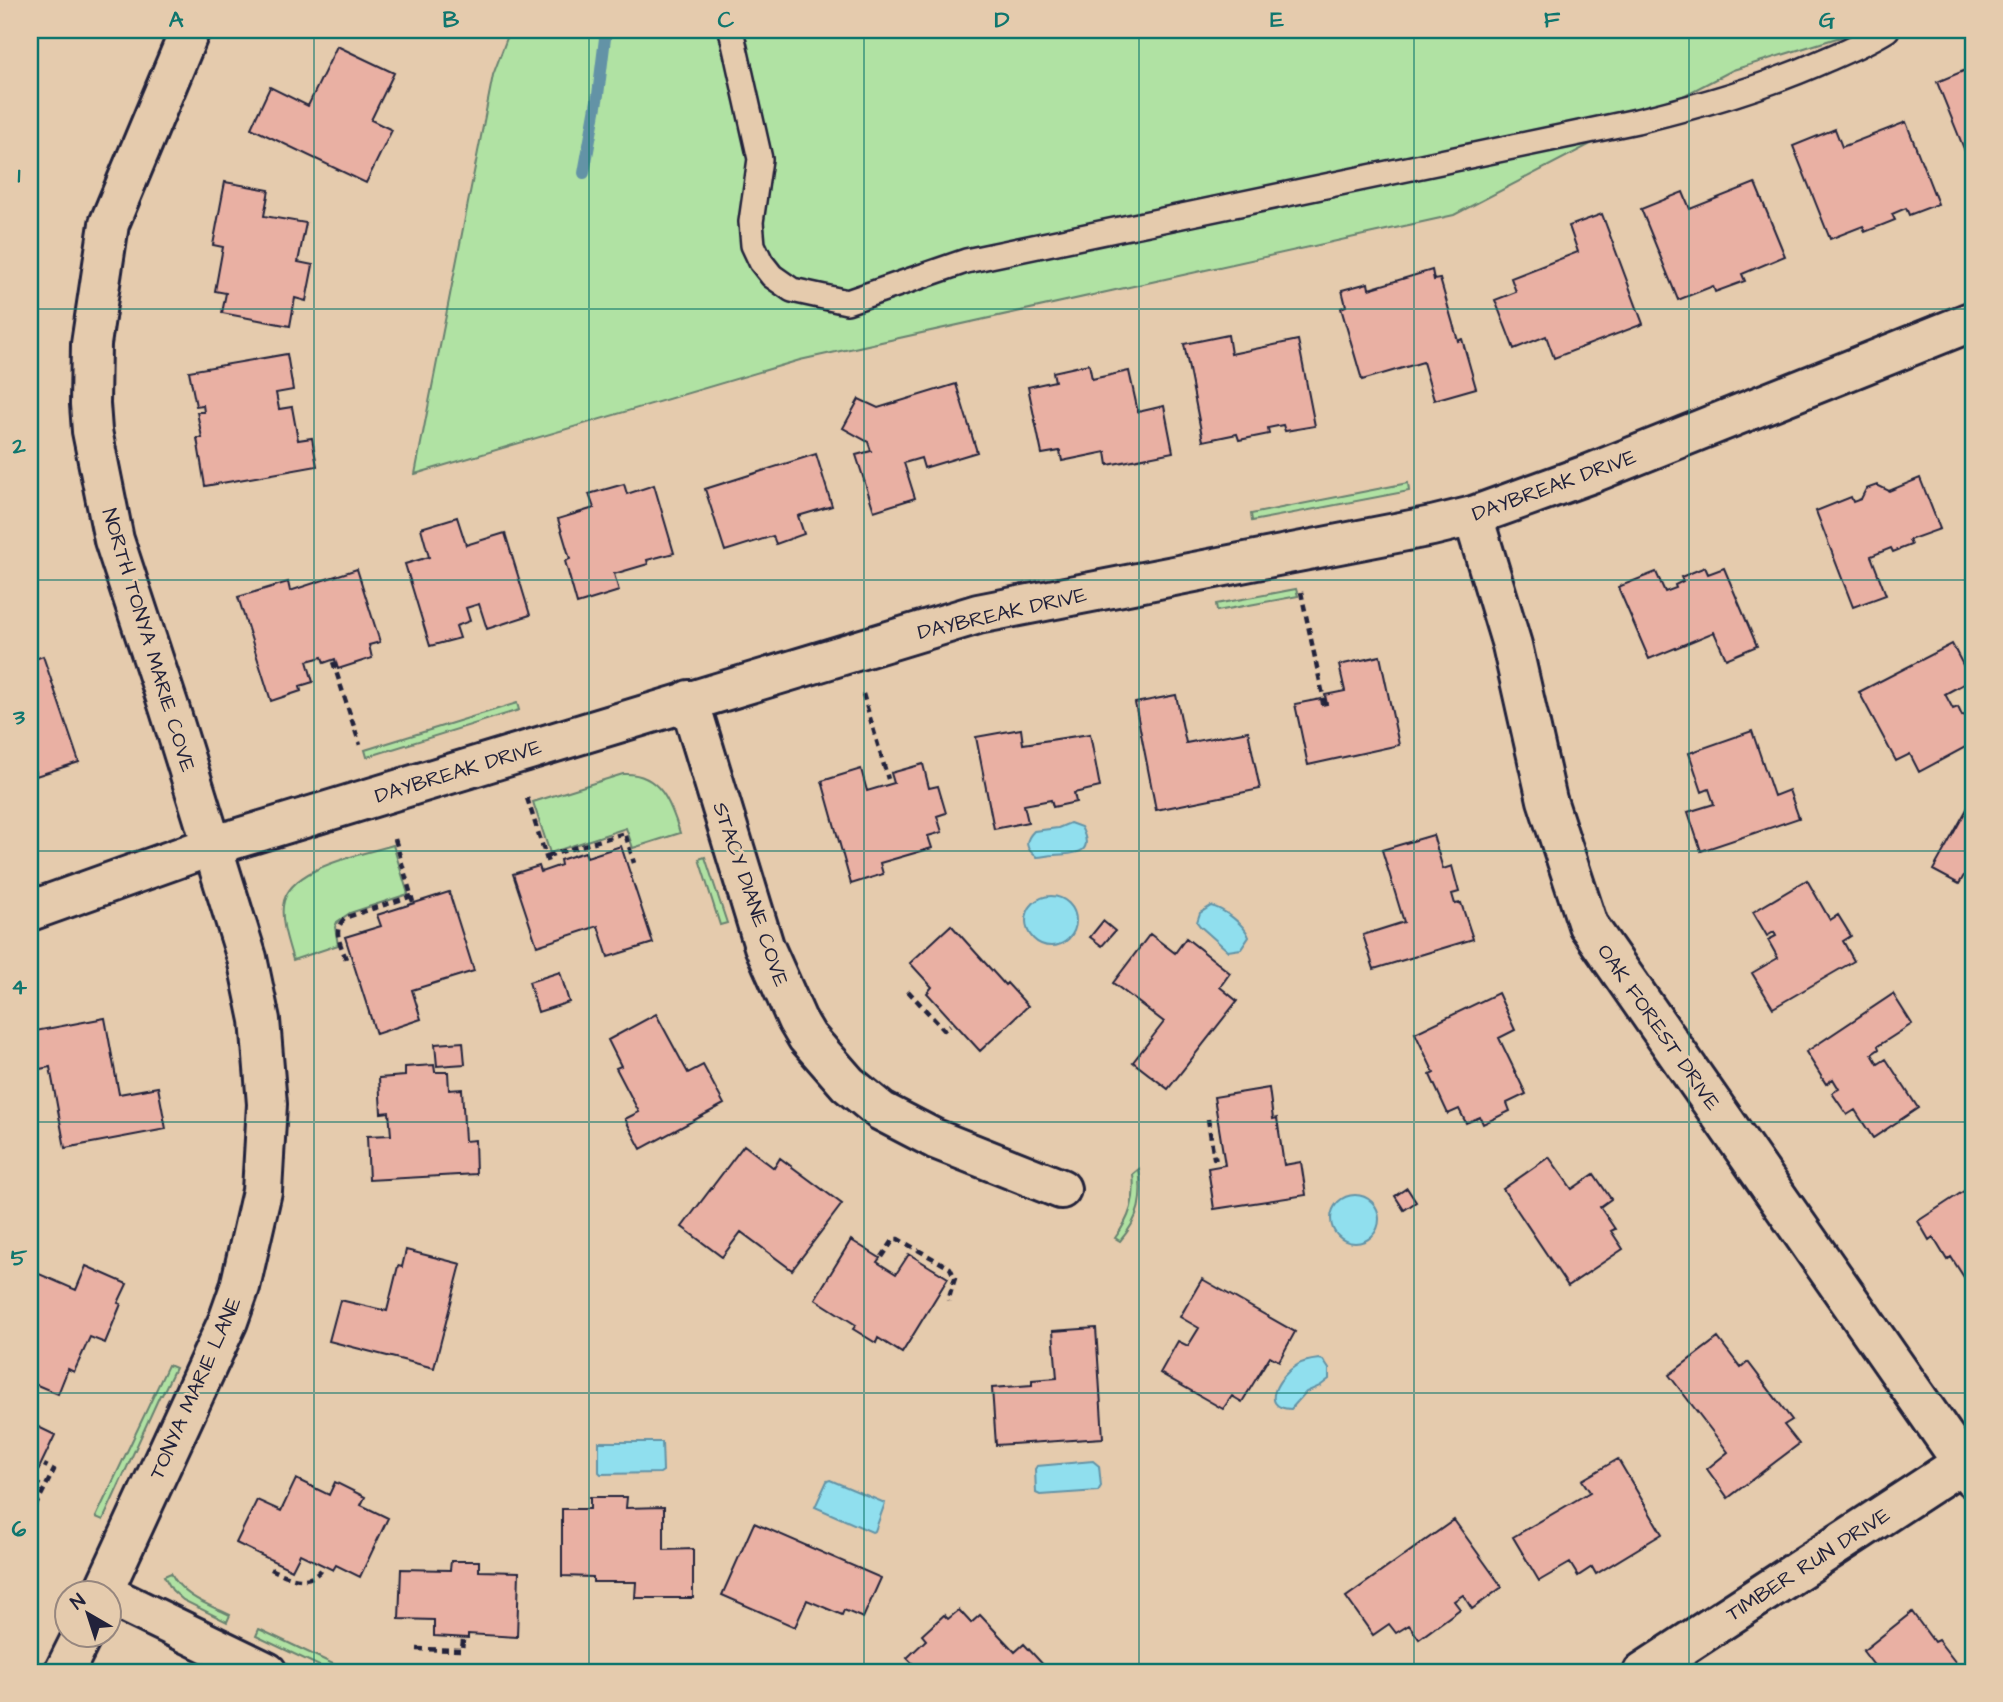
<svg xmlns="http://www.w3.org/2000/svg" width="2003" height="1702" font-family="'Architects Daughter',sans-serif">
<rect width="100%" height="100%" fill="#e5cbad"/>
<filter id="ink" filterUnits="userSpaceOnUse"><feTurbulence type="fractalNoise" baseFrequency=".0143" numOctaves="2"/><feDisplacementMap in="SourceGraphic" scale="14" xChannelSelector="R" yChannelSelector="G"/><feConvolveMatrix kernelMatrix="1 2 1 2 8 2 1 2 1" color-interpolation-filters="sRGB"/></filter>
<g filter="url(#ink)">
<path fill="#b0e2a3" stroke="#69826f" stroke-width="2" d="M 510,30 L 1863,30 L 1733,70 L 1454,215 L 800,360 L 415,474 L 493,75 Z
M 1408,483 L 1409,491 L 1252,521 L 1251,514 Z
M 1296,589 L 1298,596 L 1217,611 L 1216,604 Z
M 517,703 L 519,710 L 367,757 L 365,750 Z
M 623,774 C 660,772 671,804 680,833 L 633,848 L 626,828 L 550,853 L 533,802 Z
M 393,845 L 408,894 L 350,913 L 337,922 L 335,927 L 338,945 L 293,960 C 288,942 281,924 283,906 C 287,867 362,855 393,845 Z
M 705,857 L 727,923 L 720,925 L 699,859 Z
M 1139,1169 C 1143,1198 1140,1218 1120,1241 L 1115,1238 C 1130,1218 1136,1199 1133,1174 Z
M 168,1365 L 175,1368 L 162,1395 L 160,1395 L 103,1520 L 96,1517 Z
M 171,1573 C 183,1597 207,1604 230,1615 L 227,1622 L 183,1600 L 172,1590 L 164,1576 Z
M 259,1629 L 350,1672 L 332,1672 L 256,1636 Z"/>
<path fill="#90dfee" stroke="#6493a6" stroke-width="2" d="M 1070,823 L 1081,827 C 1096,856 1074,853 1054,855 C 1048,855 1043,857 1037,857 C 1025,849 1024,841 1034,831 L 1058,828 Z
M1026 921a25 25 0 1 1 50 0a25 25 0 1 1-50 0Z
M 1211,906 C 1224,909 1245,925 1249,937 L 1241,949 L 1228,951 L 1200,926 L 1197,922 L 1200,913 Z
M1331 1219a24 24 0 1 1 48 0a24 24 0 1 1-48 0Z
M 1319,1359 L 1323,1360 L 1329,1369 L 1329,1379 L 1320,1386 L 1306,1392 L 1291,1409 C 1257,1408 1281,1374 1297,1365 C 1303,1361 1311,1360 1319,1359 Z
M 599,1442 L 662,1442 L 663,1471 L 660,1473 L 601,1474 L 599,1472 Z
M 1093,1461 L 1099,1466 L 1101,1486 L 1098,1491 L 1040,1495 L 1036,1493 L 1035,1469 L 1037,1466 Z
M 830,1480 L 885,1503 L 875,1531 L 872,1532 L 815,1507 L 827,1481 Z"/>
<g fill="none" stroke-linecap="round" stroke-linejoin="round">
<path stroke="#6493a6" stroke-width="12" d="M 584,173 L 598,95 L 606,30"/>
</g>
<path fill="#e9b0a3" stroke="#22223b" stroke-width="2" d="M 337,46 L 394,73 L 371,120 L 392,130 L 366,183 L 251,128 L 270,87 L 308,106 Z
M 1973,67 L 1973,171 L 1937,82 Z
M 1906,122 L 1938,204 L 1909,215 L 1906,208 L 1892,214 L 1895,220 L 1865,232 L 1863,226 L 1830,239 L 1793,146 L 1835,129 L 1842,147 Z
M 225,182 L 269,190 L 264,216 L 306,223 L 298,262 L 313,265 L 306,301 L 295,298 L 290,326 L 222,313 L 226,293 L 215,291 L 223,247 L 213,245 Z
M 1755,183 L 1785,256 L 1742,274 L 1745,281 L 1715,292 L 1713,286 L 1678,300 L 1641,209 L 1683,192 L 1690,209 Z
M 1602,214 L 1643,324 L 1554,358 L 1546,336 L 1514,349 L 1495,300 L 1516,292 L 1511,278 L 1578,252 L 1569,226 Z
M 1432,270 L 1434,280 L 1440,279 L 1458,341 L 1462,339 L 1476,388 L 1434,400 L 1423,362 L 1362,380 L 1341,308 L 1346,306 L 1342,290 L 1368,283 L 1369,289 Z
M 1228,335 L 1231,354 L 1298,340 L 1315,426 L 1285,431 L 1283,425 L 1268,428 L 1269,434 L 1239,440 L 1237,434 L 1203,441 L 1184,344 Z
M 287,354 L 293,390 L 276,393 L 279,409 L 292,407 L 298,440 L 312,438 L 317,466 L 205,486 L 197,438 L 202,438 L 197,412 L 204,412 L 203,405 L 196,406 L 189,371 Z
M 1089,364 L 1092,379 L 1129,371 L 1138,412 L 1164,406 L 1173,452 L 1108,465 L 1106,452 L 1062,461 L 1060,451 L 1042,454 L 1028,387 L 1055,381 L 1053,372 Z
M 956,384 L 977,452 L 924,468 L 921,458 L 904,463 L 915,498 L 874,511 L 856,455 L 871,451 L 868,442 L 843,428 L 859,399 L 878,408 Z
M 816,454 L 832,506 L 798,516 L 804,534 L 776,544 L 773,536 L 725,551 L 705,489 Z
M 1920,478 L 1940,529 L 1909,540 L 1911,545 L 1893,552 L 1891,548 L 1871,556 L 1886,595 L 1853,607 L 1816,511 L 1851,497 L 1853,502 L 1861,499 L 1866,489 L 1877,485 L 1889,491 Z
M 624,484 L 627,494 L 654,485 L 674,553 L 647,560 L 648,564 L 614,574 L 619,591 L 577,604 L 565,561 L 570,559 L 558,519 L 594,508 L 589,494 Z
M 457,517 L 466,545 L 505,533 L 530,615 L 487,629 L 479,604 L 466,608 L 470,621 L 456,626 L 460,638 L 430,646 L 405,564 L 429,557 L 421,528 Z
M 1705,567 L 1708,574 L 1724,568 L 1757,646 L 1726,659 L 1714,632 L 1649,659 L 1618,587 L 1656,572 L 1665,592 L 1676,588 L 1675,585 L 1683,581 L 1681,577 Z
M 357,569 L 380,642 L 369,645 L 372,658 L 338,669 L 335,659 L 324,663 L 322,657 L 307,661 L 313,682 L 300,686 L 301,691 L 271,701 L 238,597 L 288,582 L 290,591 Z
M 1952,644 L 1971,680 L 1945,694 L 1953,709 L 1958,707 L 1962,716 L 1967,714 L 1973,726 L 1973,743 L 1919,772 L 1910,754 L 1896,761 L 1859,692 Z
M 43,656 L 79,762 L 36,776 L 30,756 L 30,661 Z
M 1380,656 L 1399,745 L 1308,765 L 1295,704 L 1321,699 L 1322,705 L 1327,704 L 1325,695 L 1345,691 L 1339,665 Z
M 1176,695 L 1186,743 L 1248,731 L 1260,789 L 1156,810 L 1135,703 Z
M 1021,729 L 1023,744 L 1090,734 L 1100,787 L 1074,793 L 1076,802 L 1053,807 L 1051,800 L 1024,805 L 1028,822 L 994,829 L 976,737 Z
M 1752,731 L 1774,796 L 1789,790 L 1799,818 L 1701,851 L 1688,812 L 1714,804 L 1709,789 L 1702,792 L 1689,753 Z
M 923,764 L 929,788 L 938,786 L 946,813 L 937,816 L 942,832 L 928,836 L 932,848 L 880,863 L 883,874 L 851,884 L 822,781 L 861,769 L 867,791 L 894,783 L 891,773 Z
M 1973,798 L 1973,863 L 1972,862 L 1959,884 L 1933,870 Z
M 1433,835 L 1443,869 L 1452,866 L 1459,892 L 1452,894 L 1455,904 L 1461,903 L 1473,939 L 1374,969 L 1363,935 L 1404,922 L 1382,850 Z
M 621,846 L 653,943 L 608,957 L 598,926 L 537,946 L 513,874 L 539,866 L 541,872 L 561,865 L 560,860 L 585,852 L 587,857 Z
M 1807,880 L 1830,920 L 1838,915 L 1851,936 L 1843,941 L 1854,961 L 1773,1008 L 1752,973 L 1778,958 L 1768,940 L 1776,936 L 1774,932 L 1767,936 L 1753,912 Z
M 449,892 L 474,971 L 412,990 L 421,1019 L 376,1034 L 345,937 L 381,926 L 377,915 Z
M 1103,921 L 1115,931 L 1102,946 L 1090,937 Z
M 951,925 L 1005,985 L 1007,983 L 1028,1006 L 980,1051 L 927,993 L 932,987 L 910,963 Z
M 1150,934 L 1175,953 L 1186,938 L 1230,973 L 1220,987 L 1237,1001 L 1168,1089 L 1133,1062 L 1164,1022 L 1113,983 Z
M 560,972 L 569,1002 L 538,1012 L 529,982 Z
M 1498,993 L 1515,1030 L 1499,1038 L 1526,1094 L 1507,1103 L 1510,1111 L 1483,1124 L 1480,1117 L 1466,1123 L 1459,1109 L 1448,1114 L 1430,1075 L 1434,1073 L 1415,1033 Z
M 1893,994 L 1912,1024 L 1878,1046 L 1879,1049 L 1872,1054 L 1878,1064 L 1886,1059 L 1918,1108 L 1873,1138 L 1855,1110 L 1847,1115 L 1832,1093 L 1839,1089 L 1833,1079 L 1826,1084 L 1806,1052 Z
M 656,1014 L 688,1073 L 703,1065 L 724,1104 L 641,1149 L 625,1119 L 639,1112 L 616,1068 L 621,1066 L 608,1040 Z
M 105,1018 L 119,1094 L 158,1087 L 166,1129 L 65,1148 L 50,1067 L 30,1071 L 30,1032 Z
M 463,1042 L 465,1064 L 437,1066 L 435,1044 Z
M 434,1065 L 435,1072 L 448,1072 L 449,1090 L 462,1089 L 465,1141 L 475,1140 L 476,1174 L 369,1180 L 367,1136 L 391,1135 L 389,1112 L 381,1113 L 379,1078 L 405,1076 L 405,1067 Z
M 1269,1088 L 1273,1119 L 1277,1118 L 1284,1165 L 1301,1162 L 1306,1195 L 1214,1209 L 1208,1168 L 1225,1165 L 1214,1097 Z
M 744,1145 L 774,1168 L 780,1158 L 842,1204 L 792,1270 L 741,1232 L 722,1257 L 682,1227 Z
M 1549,1157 L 1572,1189 L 1594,1174 L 1611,1199 L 1600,1207 L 1615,1229 L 1611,1231 L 1623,1249 L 1568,1286 L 1503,1189 Z
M 1973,1185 L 1973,1291 L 1951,1257 L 1947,1260 L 1933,1237 L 1929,1240 L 1918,1221 Z
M 1407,1188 L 1416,1202 L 1404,1210 L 1395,1196 Z
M 851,1240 L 880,1258 L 877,1262 L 896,1274 L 909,1254 L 948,1278 L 902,1353 L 878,1338 L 876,1343 L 853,1329 L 856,1325 L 815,1299 Z
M 406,1250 L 461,1264 L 434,1368 L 329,1341 L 340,1300 L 387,1311 L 398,1266 L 402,1267 Z
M 86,1266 L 127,1284 L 118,1303 L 121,1304 L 105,1343 L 90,1337 L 74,1372 L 68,1369 L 58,1394 L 30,1382 L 30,1290 L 37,1273 L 76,1290 Z
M 1202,1279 L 1295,1332 L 1279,1361 L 1270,1356 L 1242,1402 L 1232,1396 L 1223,1409 L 1160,1373 L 1178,1341 L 1188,1346 L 1199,1328 L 1180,1317 Z
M 1096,1328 L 1103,1438 L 996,1445 L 992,1388 L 1032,1385 L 1032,1380 L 1057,1378 L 1053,1331 Z
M 1718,1338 L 1741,1368 L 1748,1362 L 1792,1420 L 1784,1425 L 1799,1444 L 1728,1498 L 1707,1469 L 1728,1452 L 1669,1375 Z
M 30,1423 L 55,1435 L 33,1481 L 40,1484 L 30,1505 Z
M 1618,1459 L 1662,1534 L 1596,1574 L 1592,1567 L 1578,1576 L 1570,1563 L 1539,1581 L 1513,1537 L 1590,1492 L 1582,1480 Z
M 296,1479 L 329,1495 L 335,1482 L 365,1497 L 361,1505 L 388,1518 L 360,1577 L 336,1565 L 333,1570 L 300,1554 L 292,1570 L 236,1543 L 257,1500 L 281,1511 Z
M 590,1497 L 627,1497 L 626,1508 L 664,1507 L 664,1550 L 693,1549 L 693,1598 L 635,1598 L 636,1582 L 593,1582 L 593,1577 L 562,1576 L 562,1509 L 590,1509 Z
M 1454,1520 L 1502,1587 L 1472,1609 L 1463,1595 L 1454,1601 L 1460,1609 L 1419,1639 L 1409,1625 L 1396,1633 L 1389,1624 L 1373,1635 L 1346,1597 Z
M 754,1523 L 881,1578 L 863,1618 L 844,1610 L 842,1615 L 807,1600 L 795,1627 L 722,1595 Z
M 451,1561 L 479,1561 L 479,1571 L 519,1572 L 517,1637 L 468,1634 L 468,1638 L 434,1636 L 434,1620 L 399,1619 L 401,1569 L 450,1570 Z
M 959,1610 L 971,1623 L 980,1615 L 1015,1652 L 1024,1644 L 1048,1670 L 1045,1672 L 921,1672 L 907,1658 L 926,1640 L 922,1635 L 944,1615 L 948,1619 Z
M 1912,1612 L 1934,1642 L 1938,1640 L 1956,1663 L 1951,1667 L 1956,1672 L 1879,1672 L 1863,1651 Z"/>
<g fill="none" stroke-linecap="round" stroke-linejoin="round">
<g stroke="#22223b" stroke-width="28">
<path id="lane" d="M 731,30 L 760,159 L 751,222 L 753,245 L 761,262 L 772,276 L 792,290 L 847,302 L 966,261 L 1637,121 C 1702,105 1766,87 1828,59 C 1849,50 1868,42 1887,30"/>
</g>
<g stroke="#22223b" stroke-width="44">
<path id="street" d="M 1473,516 L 1512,645 L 1547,800 L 1588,925 L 1973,1478
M 689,700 L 764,946 L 797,1020 L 807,1037 L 848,1084 L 881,1111 L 935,1139 L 1061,1189
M 30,911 L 212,846 L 978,614 L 1432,526 L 1473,516 L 1592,473 L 1973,321
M 102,1594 L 228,1321 L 240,1287 L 262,1191 L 267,1104 L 260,1020 L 247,958 L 169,707 L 114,540 L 92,431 L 90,404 L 91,344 L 109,224 L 190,30
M 108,1595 L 267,1672
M 64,1672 L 82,1636
M 1643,1672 L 1973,1456"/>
</g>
<path stroke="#22223b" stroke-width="4.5" stroke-dasharray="7 5" stroke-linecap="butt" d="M 1301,592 L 1325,705
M 333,662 L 360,745
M 863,694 L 888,779
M 527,798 L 549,866
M 395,839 L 413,902
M 547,856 L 625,833 L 634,863
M 346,959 C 340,943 331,928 347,917 L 412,896
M 908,991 L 944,1030 L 950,1025
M 1208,1119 L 1214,1158 L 1221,1157
M 882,1257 L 894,1239 L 898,1239 L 950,1268 L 955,1278 L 948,1301
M 30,1517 L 54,1470 L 44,1465
M 271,1569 C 288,1577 310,1588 323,1567
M 417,1649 L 462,1650 L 463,1640"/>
<use href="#lane" stroke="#e5cbad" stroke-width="23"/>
<use href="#street" stroke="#e5cbad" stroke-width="38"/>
</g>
</g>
<path fill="none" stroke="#0f766e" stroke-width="2" stroke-opacity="0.55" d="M 314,30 L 314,1672M 589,30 L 589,1672M 864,30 L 864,1672M 1139,30 L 1139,1672M 1414,30 L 1414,1672M 1689,30 L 1689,1672M 30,309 L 1973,309M 30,580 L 1973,580M 30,851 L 1973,851M 30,1122 L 1973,1122M 30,1393 L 1973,1393"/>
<g text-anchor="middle" stroke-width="5" stroke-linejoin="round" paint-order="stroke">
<g font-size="21" fill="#22223b" stroke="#e5cbad">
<text transform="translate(1554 485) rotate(-20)" y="7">DAYBREAK DRIVE</text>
<text transform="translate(1002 613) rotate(-13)" y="7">DAYBREAK DRIVE</text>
<text transform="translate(149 640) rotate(73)" y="7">NORTH TONYA MARIE COVE</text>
<text transform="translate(458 771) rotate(-17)" y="7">DAYBREAK DRIVE</text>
<text transform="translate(751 894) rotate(71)" y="7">STACY DIANE COVE</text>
<text transform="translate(1659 1027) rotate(55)" y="7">OAK FOREST DRIVE</text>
<text transform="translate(195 1388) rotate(-66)" y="7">TONYA MARIE LANE</text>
<text transform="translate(1808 1564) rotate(-33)" y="7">TIMBER RUN DRIVE</text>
</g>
</g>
<rect width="2003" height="1702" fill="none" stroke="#e5cbad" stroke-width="77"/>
<g transform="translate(88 1614) rotate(321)"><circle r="33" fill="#e5cbad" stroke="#97877f" stroke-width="2"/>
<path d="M0-5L12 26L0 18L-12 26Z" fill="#22223b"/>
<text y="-10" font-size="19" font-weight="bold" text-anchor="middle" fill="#22223b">N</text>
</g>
<rect x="38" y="38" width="1927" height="1626" fill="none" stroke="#0f766e" stroke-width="2.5"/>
<g font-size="23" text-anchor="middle" font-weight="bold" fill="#0f766e">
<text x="176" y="27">A</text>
<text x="451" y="27">B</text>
<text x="726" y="27">C</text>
<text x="1002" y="27">D</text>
<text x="1277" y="27">E</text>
<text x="1552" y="27">F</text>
<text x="1827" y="27">G</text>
<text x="19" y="182">1</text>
<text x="19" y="453">2</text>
<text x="19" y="724">3</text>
<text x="19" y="994">4</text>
<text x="19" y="1265">5</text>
<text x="19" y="1536">6</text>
</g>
</svg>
